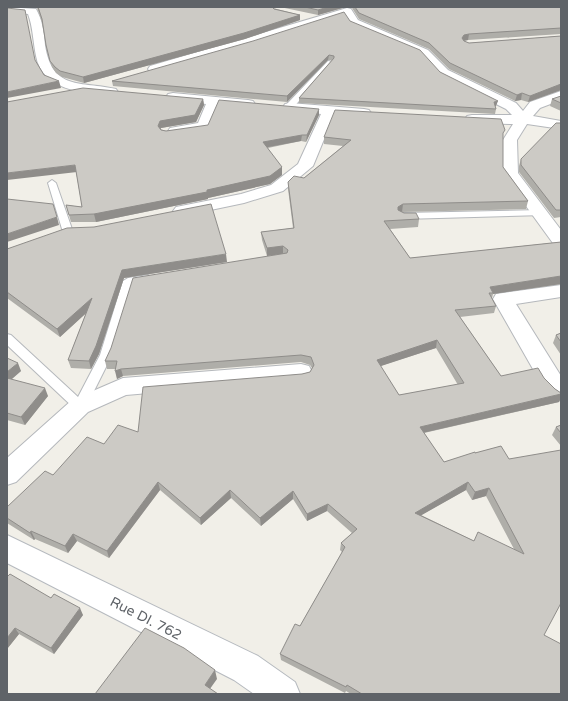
<svg xmlns="http://www.w3.org/2000/svg" width="568" height="701" font-family="'Varela Round',sans-serif">
<rect width="100%" height="100%" fill="#f1efe8"/>
<g fill="none" stroke-linecap="round" stroke-linejoin="round">
<g stroke="#b5b8bc" stroke-width="2">
<path id="lane" d="M 328,61 L 333,62 L 292,109 L 286,109 L 286,105 Z
M 52,180 L 56,183 L 72,229 L 70,231 L 64,231 L 62,229 L 48,183 Z
M 541,210 L 544,211 L 546,213 L 544,215 L 403,219 L 398,216 L 403,213 Z
M 148,275 L 153,278 L 152,280 L 133,284 L 112,355 L 85,409 L 80,411 L 75,409 L 7,345 L 7,334 L 11,335 L 78,397 L 100,355 L 123,281 L 128,278 Z"/>
</g>
<g stroke="#b5b8bc" stroke-width="2">
<path id="street" d="M 7,7 L 36,9 C 42,19 44,32 45,45 C 52,91 81,81 116,89 L 118,92 L 116,95 L 111,96 C 83,93 42,90 36,56 C 33,42 33,27 28,14 L 7,12 Z
M 347,8 L 351,9 L 358,20 L 428,50 L 448,70 L 516,103 L 523,111 L 530,102 L 561,91 L 561,100 L 540,108 L 533,116 L 561,121 L 561,129 L 527,124 L 517,140 L 518,173 L 561,230 L 561,247 L 555,246 L 502,173 L 503,140 L 513,124 L 472,123 L 467,122 L 465,119 L 467,116 L 472,115 L 512,115 L 506,109 L 440,76 L 420,54 L 350,24 L 344,15 L 158,72 L 150,72 L 148,69 L 150,66 Z
M 173,93 L 248,100 L 253,101 L 255,104 L 253,107 L 248,108 L 219,105 L 209,129 C 198,133 181,137 170,134 L 168,131 L 170,128 L 198,123 L 206,104 L 168,100 L 166,97 L 168,94 Z
M 290,103 L 364,109 L 369,110 L 371,113 L 369,116 L 364,117 L 334,115 L 313,166 L 283,191 L 244,203 L 182,216 L 176,215 L 173,211 L 176,207 L 241,194 L 271,185 L 298,164 L 321,114 L 285,110 L 283,107 L 285,104 Z
M 561,285 L 561,297 L 516,304 L 561,376 L 561,399 L 553,396 L 542,385 L 493,299 L 496,294 L 503,293 Z
M 301,364 L 309,366 L 312,372 L 309,378 L 301,380 L 126,395 L 88,412 L 16,482 L 7,485 L 7,458 L 72,400 L 123,378 Z"/>
</g>
<g stroke="#b6babf" stroke-width="2">
<path id="secondary" d="M 7,535 L 258,656 L 295,682 L 300,694 L 254,694 L 234,680 L 7,563 Z"/>
</g>
<use href="#lane" fill="#fff" fill-rule="evenodd"/>
<use href="#street" fill="#fff" fill-rule="evenodd"/>
<use href="#secondary" fill="#fff" fill-rule="evenodd"/>
</g>
<path fill="#afaea9" fill-rule="evenodd" d="M 23,7 L 276,7 L 274,8 L 273,8 L 300,15 L 300,20 L 245,39 L 84,83 L 62,77 L 56,73 L 52,67 L 47,51 L 42,22 L 37,8 Z
M 280,7 L 346,7 L 318,15 Z
M 349,7 L 561,7 L 561,34 L 468,40 L 464,41 L 469,43 L 561,36 L 561,90 L 528,102 L 521,100 L 515,101 L 449,69 L 429,49 L 359,19 L 352,8 Z
M 350,21 L 440,72 L 496,106 L 495,106 L 496,109 L 495,114 L 299,103 L 299,98 L 332,60 L 328,60 L 287,102 L 113,86 L 112,81 Z
M 561,96 L 561,111 L 550,106 L 552,99 Z
M 203,99 L 204,105 L 196,122 L 161,128 L 160,129 L 166,131 L 319,115 L 306,142 L 301,141 L 268,148 L 282,175 L 270,184 L 208,198 L 208,199 L 96,222 L 71,222 L 66,205 L 82,207 L 76,172 Z
M 561,123 L 561,217 L 554,218 L 519,172 L 519,166 L 521,159 Z
M 324,137 L 503,137 L 503,167 L 528,201 L 526,209 L 402,212 L 419,219 L 418,227 L 390,229 L 410,258 L 561,242 L 561,284 L 493,294 L 492,298 L 496,306 L 494,313 L 460,317 L 501,376 L 544,378 L 555,389 L 561,393 L 561,398 L 559,402 L 424,433 L 444,462 L 501,446 L 544,635 L 561,694 L 351,694 L 346,691 L 345,693 L 281,660 L 280,654 L 300,626 L 342,552 L 340,550 L 341,543 L 352,533 L 327,511 L 307,521 L 293,499 L 261,526 L 231,498 L 201,525 L 160,490 L 109,558 L 77,541 L 68,553 L 35,539 L 34,540 L 7,523 L 7,507 L 53,475 L 104,444 L 302,374 L 310,372 L 312,368 L 310,365 L 301,362 L 123,376 L 117,379 L 116,369 L 107,369 L 105,361 L 283,254 L 267,256 L 262,240 L 261,232 L 293,228 L 288,189 L 288,182 L 304,178 L 343,146 L 324,144 ZM 436,348 L 458,385 L 399,395 L 380,366 ZM 466,490 L 472,500 L 486,496 L 514,549 L 474,541 L 421,515 Z
M 7,249 L 227,262 L 124,278 L 99,354 L 91,369 L 71,368 L 68,360 L 86,313 L 60,337 L 7,298 Z
M 561,333 L 561,355 L 553,343 L 556,335 Z
M 7,358 L 21,371 L 12,379 L 48,396 L 25,425 L 7,420 Z
M 561,425 L 561,446 L 552,435 L 556,427 Z
M 7,577 L 83,615 L 54,654 L 19,634 L 7,649 Z"/>
<path fill="#8f8d8a" d="M 328,7 L 346,7 L 318,15 L 318,10 Z
M 300,15 L 300,20 L 245,39 L 84,83 L 83,77 Z
M 469,34 L 468,40 L 463,41 L 462,38 L 464,35 Z
M 329,55 L 328,60 L 287,102 L 287,96 Z
M 59,81 L 61,88 L 7,98 L 7,92 Z
M 561,84 L 561,90 L 528,102 L 530,96 Z
M 522,93 L 521,100 L 515,101 L 517,95 Z
M 203,99 L 204,105 L 196,122 L 161,128 L 159,133 L 158,126 L 160,121 Z
M 498,101 L 496,106 L 493,107 L 494,102 Z
M 319,109 L 319,115 L 306,142 L 307,135 Z
M 302,135 L 301,141 L 263,148 L 263,142 Z
M 75,165 L 77,172 L 7,180 L 7,173 Z
M 282,167 L 282,175 L 270,184 L 208,198 L 208,199 L 96,222 L 94,214 L 207,190 Z
M 403,204 L 402,212 L 397,215 L 398,207 Z
M 57,217 L 59,225 L 7,242 L 7,234 Z
M 283,246 L 283,254 L 267,256 L 267,248 Z
M 226,254 L 227,262 L 124,278 L 99,354 L 91,369 L 89,361 L 122,270 Z
M 561,276 L 561,284 L 493,294 L 493,293 L 490,287 Z
M 92,298 L 94,306 L 60,337 L 57,329 Z
M 437,340 L 436,348 L 375,368 L 377,360 Z
M 18,363 L 21,371 L 7,383 L 7,372 Z
M 121,369 L 123,376 L 117,379 L 115,371 Z
M 45,388 L 48,396 L 25,425 L 21,417 Z
M 561,394 L 561,398 L 559,402 L 418,434 L 420,427 Z
M 158,482 L 160,490 L 109,558 L 107,551 Z
M 468,482 L 466,490 L 413,520 L 415,513 Z
M 489,488 L 486,496 L 472,500 L 475,492 Z
M 230,490 L 231,498 L 201,525 L 200,518 Z
M 293,491 L 293,499 L 261,526 L 260,518 Z
M 328,504 L 327,511 L 307,521 L 307,514 Z
M 31,531 L 35,539 L 34,540 L 30,533 Z
M 73,534 L 77,541 L 68,553 L 65,546 Z
M 80,608 L 83,615 L 54,654 L 51,648 Z
M 15,628 L 19,634 L 7,649 L 7,638 Z
M 215,670 L 217,679 L 207,693 L 205,685 Z"/>
<path fill="#cccac5" stroke="#8f8d8a" fill-rule="evenodd" d="M 38,7 L 272,7 L 274,9 L 300,15 L 244,33 L 83,77 L 60,71 L 55,67 L 50,61 L 46,45 L 42,19 Z
M 305,7 L 328,7 L 318,10 Z
M 355,7 L 561,7 L 561,28 L 469,34 L 464,35 L 462,38 L 464,41 L 469,43 L 561,36 L 561,84 L 530,96 L 522,93 L 517,95 L 450,63 L 429,43 L 359,13 Z
M 7,8 L 25,10 L 35,60 L 44,75 L 59,81 L 7,92 Z
M 344,12 L 350,21 L 420,50 L 440,72 L 498,101 L 494,102 L 496,109 L 299,98 L 334,58 L 334,56 L 329,55 L 287,96 L 112,81 L 253,41 Z
M 83,88 L 203,99 L 195,115 L 160,121 L 158,126 L 161,130 L 166,131 L 208,125 L 219,100 L 319,109 L 307,135 L 302,135 L 263,142 L 282,167 L 270,176 L 207,190 L 207,192 L 94,214 L 69,215 L 66,205 L 82,207 L 75,165 L 7,173 L 7,102 Z
M 561,96 L 561,103 L 552,99 Z
M 335,110 L 501,119 L 505,130 L 503,133 L 503,167 L 528,201 L 403,204 L 398,207 L 398,210 L 404,213 L 416,213 L 419,219 L 384,221 L 410,258 L 561,242 L 561,276 L 490,287 L 493,293 L 489,293 L 496,306 L 455,310 L 501,376 L 538,368 L 544,378 L 555,389 L 561,393 L 561,394 L 420,427 L 444,462 L 475,452 L 475,453 L 501,446 L 509,459 L 561,450 L 561,603 L 544,635 L 561,644 L 561,694 L 362,694 L 347,685 L 346,687 L 280,654 L 295,624 L 300,626 L 345,547 L 341,543 L 357,529 L 328,504 L 307,514 L 293,491 L 260,518 L 230,490 L 200,518 L 158,482 L 107,551 L 73,534 L 65,546 L 31,531 L 30,533 L 7,518 L 7,507 L 45,471 L 53,475 L 87,437 L 104,444 L 118,425 L 138,432 L 143,387 L 302,374 L 310,372 L 314,365 L 311,357 L 301,355 L 121,369 L 115,371 L 117,361 L 105,361 L 111,348 L 133,278 L 287,253 L 288,250 L 283,246 L 267,248 L 261,232 L 294,228 L 288,182 L 294,176 L 304,178 L 351,140 L 324,137 ZM 437,340 L 464,383 L 399,395 L 377,360 ZM 468,482 L 475,492 L 489,488 L 524,554 L 478,532 L 474,541 L 415,513 Z
M 556,123 L 561,123 L 561,210 L 556,210 L 521,165 L 521,159 Z
M 7,199 L 53,204 L 57,217 L 7,234 Z
M 211,204 L 226,254 L 122,270 L 96,346 L 89,361 L 68,360 L 92,298 L 57,329 L 7,292 L 7,249 L 67,228 L 94,227 Z
M 561,333 L 561,342 L 556,335 Z
M 7,358 L 18,363 L 7,372 Z
M 7,378 L 45,388 L 21,417 L 7,413 Z
M 561,425 L 561,433 L 556,427 Z
M 10,574 L 51,598 L 54,594 L 80,608 L 51,648 L 15,628 L 7,638 L 7,577 Z
M 145,628 L 184,648 L 215,670 L 205,685 L 218,694 L 95,694 Z"/>
<g text-anchor="middle" stroke-width="4" stroke-linejoin="round" paint-order="stroke">
<g font-size="14" fill="#5f6368" stroke="#fff">
<text transform="translate(146 618) rotate(27)" y="5">Rue DI. 762</text>
</g>
</g>
<rect width="568" height="701" fill="none" stroke="#5f6368" stroke-width="16"/>
</svg>
